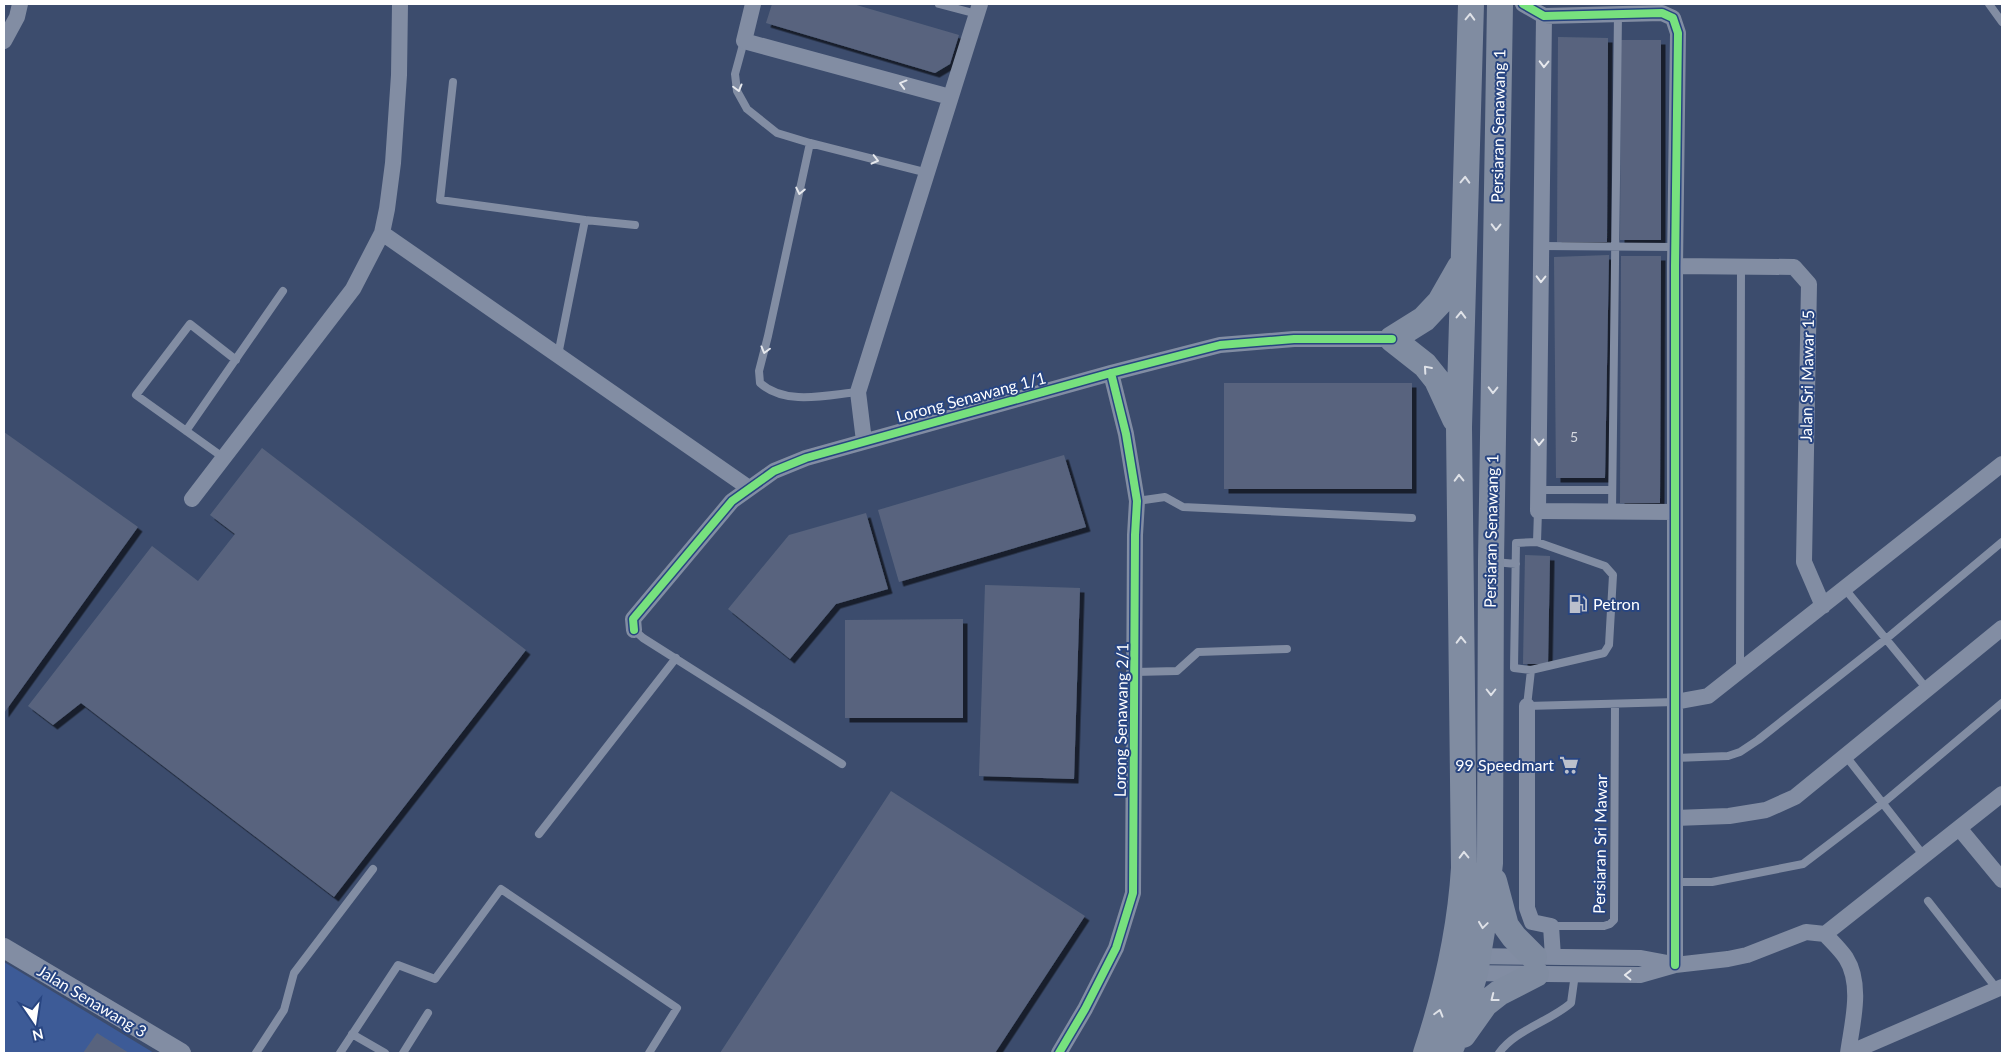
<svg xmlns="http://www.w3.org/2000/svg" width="2006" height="1057" font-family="Lato,sans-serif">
<defs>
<filter id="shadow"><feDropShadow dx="4.5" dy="4.5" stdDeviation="0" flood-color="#0009"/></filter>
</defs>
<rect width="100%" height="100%" fill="#3c4c6d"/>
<path fill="#3d5b97" d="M 4,962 L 154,1053 L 4,1053 Z"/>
<path fill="#58647e" filter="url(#shadow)" d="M 772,4 L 853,4 L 959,35 L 950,64 L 935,73 L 766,23 Z
M 1558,37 L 1608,38 L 1607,242 L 1557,242 Z
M 1621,40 L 1661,40 L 1661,240 L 1620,240 Z
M 1609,255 L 1605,478 L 1556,478 L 1554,257 Z
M 1621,256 L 1661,256 L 1660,503 L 1620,503 Z
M 1224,383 L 1412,383 L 1412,489 L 1224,489 Z
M 4,432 L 138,527 L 4,713 Z
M 262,448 L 526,650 L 334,897 L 81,703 L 53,725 L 28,706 L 152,546 L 198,581 L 235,534 L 210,515 Z
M 1064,455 L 1086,527 L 899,582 L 878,510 Z
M 866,513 L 888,589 L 836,604 L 790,659 L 728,609 L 789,535 Z
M 1525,555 L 1550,556 L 1548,664 L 1523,664 Z
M 985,585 L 1080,588 L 1074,779 L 979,776 Z
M 963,619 L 963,718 L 845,718 L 845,620 Z
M 891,791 L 1085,916 L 995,1053 L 720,1053 Z
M 97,1033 L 129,1053 L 83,1053 Z"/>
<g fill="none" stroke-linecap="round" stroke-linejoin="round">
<path stroke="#828da3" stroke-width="8" d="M 939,4 L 977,14
M 1989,4 L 2002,22
M 744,41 L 735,74 L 737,91 L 747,109 L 777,133 L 810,143 L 928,173
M 453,82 L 440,200 L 585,220 L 558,355
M 810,143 L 768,336 L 759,371 L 760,383 C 786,406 827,395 858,392
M 585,220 L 635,225
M 1541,246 L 1675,247
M 186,431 L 283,291
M 224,458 L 136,395 L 190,324 L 236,360
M 1539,490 L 1612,490
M 1137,501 L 1165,497 L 1183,507 L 1412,518
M 1538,511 L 1537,542 L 1516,543 L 1514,668 L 1531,670 L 1527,706 L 1675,702
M 1612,512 L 1618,14
M 1495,562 L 1516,564
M 1845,589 L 1927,689
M 634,630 L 643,638 L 842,764
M 1531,670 L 1604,653 L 1609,645 L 1613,575 L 1605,566 L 1537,542
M 1740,671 L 1741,266
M 1135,672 L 1177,671 L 1198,652 L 1287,649
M 1845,755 L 1924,856
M 1675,758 L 1728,756 L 1740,752 L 1758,740 L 1886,639 L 2002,542
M 539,834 L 676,658
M 1675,882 L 1712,882 L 1803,864 L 1883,803 L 2002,703
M 1928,901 L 1997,989
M 1551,926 L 1604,926 L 1610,924 L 1614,920 L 1615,704
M 352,1034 L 385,1053
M 256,1053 L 284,1010 L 294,973 L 373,869
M 340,1053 L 398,965 L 435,979 L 501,889 L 677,1008 L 649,1053
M 403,1053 L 428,1013
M 1499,1053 C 1515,1030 1549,1022 1571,1003 L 1575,974"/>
<path stroke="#828da3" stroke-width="16" d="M 753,4 L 744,41 L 950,97
M 1523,4 L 1544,16 L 1662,13 L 1673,18 L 1678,33 L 1675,266 L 1675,965
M 1544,16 L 1538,511 L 1675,512
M 4,41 L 17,17 L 20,4
M 382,233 L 749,488
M 1675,266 L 1794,267 L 1809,284 L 1804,562 L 1823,606
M 864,441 L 858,392 L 980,4
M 192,499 L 353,289 L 382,233 L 387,209 L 393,163 L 399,75 L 400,4
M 634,630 L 633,619 L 732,501 L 774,471 L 806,458 L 1111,373 L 1220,345 L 1294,339 L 1392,339
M 1675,702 L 1708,696 L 2002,464
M 1527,706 L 1527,908 L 1532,922 L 1551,926 L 1553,957
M 1675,818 L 1729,816 L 1766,810 L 1795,797 L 2002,628
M 1959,828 L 2002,880
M 1825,934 L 2002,794
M 1471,956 L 1641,958 L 1673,964
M 1466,973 L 1640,975 L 1675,965 L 1728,959 L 1747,955 L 1806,932 L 1825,934 C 1832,942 1840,949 1846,958 C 1863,985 1852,1024 1848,1053
M 1059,1053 L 1085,1009 L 1116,948 L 1133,893 L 1135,535 L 1137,501 L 1126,434 L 1111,373
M 1849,1053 L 2002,987"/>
<path stroke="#828da3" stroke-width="20" d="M 4,948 L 181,1053"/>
<path stroke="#808ca1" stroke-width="26" d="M 1455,419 L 1437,380 L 1425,365 L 1392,339 L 1424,319 L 1440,302 L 1460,267
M 1494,881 L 1506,926 L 1514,937 L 1534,957
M 1463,1035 L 1485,1004 L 1499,993 L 1536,974
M 1426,1053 C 1446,993 1460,931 1464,868 L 1459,427 L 1471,4
M 1449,1053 L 1460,1025 L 1475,973 L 1483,925 L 1490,863 L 1491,561 L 1500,4"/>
<g stroke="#284581" stroke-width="11">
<path id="cycleway" d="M 1523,4 L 1544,16 L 1662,13 L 1673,18 L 1678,33 L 1675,266 L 1675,965
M 634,630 L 633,619 L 732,501 L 774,471 L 806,458 L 1111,373 L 1220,345 L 1294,339 L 1392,339
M 1059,1053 L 1085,1009 L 1116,948 L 1133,893 L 1135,535 L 1137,501 L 1126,434 L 1111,373"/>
</g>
<use href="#cycleway" stroke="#77e17e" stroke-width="8"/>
</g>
<defs><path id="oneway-chevron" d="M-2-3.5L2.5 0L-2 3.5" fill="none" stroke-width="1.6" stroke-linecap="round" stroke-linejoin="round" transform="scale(1.25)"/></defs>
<g stroke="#dfe2e8">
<use href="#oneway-chevron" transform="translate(1470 17) rotate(-88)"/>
<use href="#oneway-chevron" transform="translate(1465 180) rotate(-88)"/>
<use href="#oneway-chevron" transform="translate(1496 227) rotate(91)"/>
<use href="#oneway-chevron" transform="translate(1461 315) rotate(-89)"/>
<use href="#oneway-chevron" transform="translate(1427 369) rotate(-131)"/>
<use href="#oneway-chevron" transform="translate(1493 390) rotate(91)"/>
<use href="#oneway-chevron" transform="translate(1459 478) rotate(-91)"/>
<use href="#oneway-chevron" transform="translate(1461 640) rotate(-91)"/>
<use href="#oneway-chevron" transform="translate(1491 692) rotate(90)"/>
<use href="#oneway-chevron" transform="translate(1464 855) rotate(-91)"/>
<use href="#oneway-chevron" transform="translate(1483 925) rotate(98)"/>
<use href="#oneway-chevron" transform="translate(1494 998) rotate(142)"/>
<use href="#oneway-chevron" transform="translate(1439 1013) rotate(-74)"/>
</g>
<g stroke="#e6e8ed">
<use href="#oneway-chevron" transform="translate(1544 64) rotate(91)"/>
<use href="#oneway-chevron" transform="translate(903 84) rotate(-165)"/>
<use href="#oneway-chevron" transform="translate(738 88) rotate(75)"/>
<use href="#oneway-chevron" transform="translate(875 160) rotate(14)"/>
<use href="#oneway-chevron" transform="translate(800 191) rotate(102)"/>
<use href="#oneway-chevron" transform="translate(1541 279) rotate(91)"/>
<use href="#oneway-chevron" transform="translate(765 350) rotate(105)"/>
<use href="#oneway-chevron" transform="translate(1539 442) rotate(91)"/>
<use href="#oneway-chevron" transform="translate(1628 975) rotate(-179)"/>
</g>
<defs>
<g id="fuel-bare" transform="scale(1.5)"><path d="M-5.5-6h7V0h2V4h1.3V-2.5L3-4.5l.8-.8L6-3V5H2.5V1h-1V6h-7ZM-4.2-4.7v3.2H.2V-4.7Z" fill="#bbc0cc" stroke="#284581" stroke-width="2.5" paint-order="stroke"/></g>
<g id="supermarket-bare" transform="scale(1.5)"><path d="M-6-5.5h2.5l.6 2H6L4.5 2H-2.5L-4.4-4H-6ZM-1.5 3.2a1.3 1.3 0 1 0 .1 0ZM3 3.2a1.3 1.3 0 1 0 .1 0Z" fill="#bbc0cc" stroke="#284581" stroke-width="2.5" paint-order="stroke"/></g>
</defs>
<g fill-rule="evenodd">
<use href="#fuel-bare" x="1578" y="604"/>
<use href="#supermarket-bare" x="1569" y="765"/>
</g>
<g text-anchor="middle" stroke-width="4" stroke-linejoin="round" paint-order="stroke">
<g font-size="14" fill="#d5d8df">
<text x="1574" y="442">5</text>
</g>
<g font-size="16" fill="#fff" stroke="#284581">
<text transform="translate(1498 126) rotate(-89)" y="6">Persiaran Senawang 1</text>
<text transform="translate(1807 376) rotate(-89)" y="6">Jalan Sri Mawar 15</text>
<text transform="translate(971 397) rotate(-15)" y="6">Lorong Senawang 1/1</text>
<text transform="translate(1491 531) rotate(-89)" y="6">Persiaran Senawang 1</text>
<text transform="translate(1121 720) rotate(-89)" y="6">Lorong Senawang 2/1</text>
<text transform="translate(1600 844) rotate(-89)" y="6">Persiaran Sri Mawar</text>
<text transform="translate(92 1001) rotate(31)" y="6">Jalan Senawang 3</text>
</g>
<g font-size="16" fill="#fff" stroke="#284581" text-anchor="start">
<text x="1593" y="610">Petron</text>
<text x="1554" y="771" text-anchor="end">99 Speedmart</text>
</g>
</g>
<rect width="2006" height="1057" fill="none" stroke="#ffffff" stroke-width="10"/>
<g transform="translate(35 1022) rotate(167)" stroke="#284581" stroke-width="4" paint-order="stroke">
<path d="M0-4L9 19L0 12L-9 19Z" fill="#ffffff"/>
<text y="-8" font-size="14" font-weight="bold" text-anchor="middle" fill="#ffffff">N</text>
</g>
</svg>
